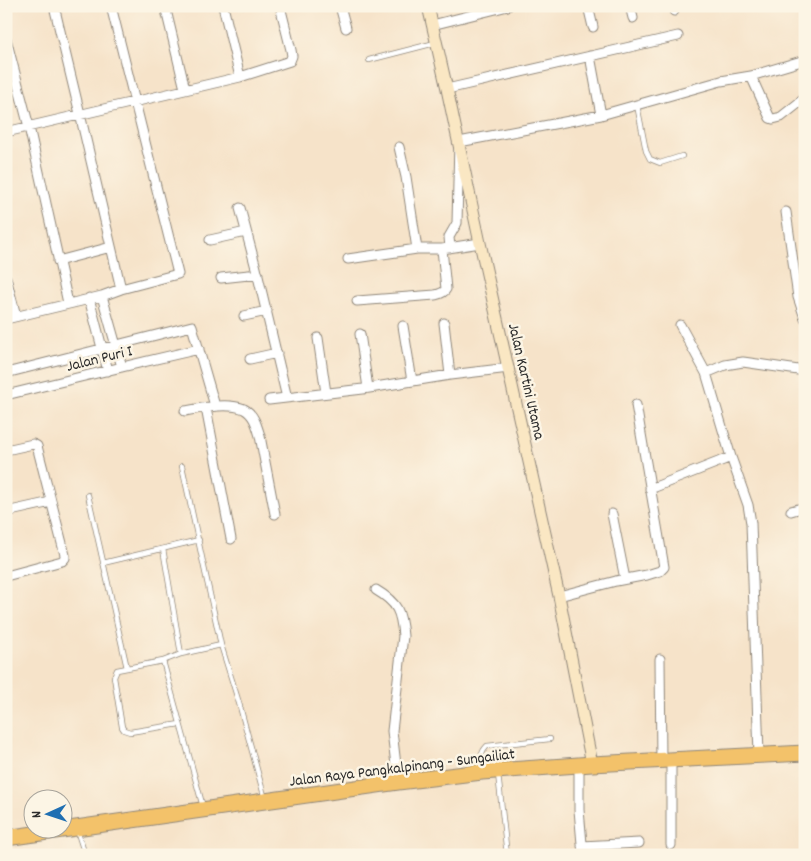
<svg xmlns="http://www.w3.org/2000/svg" width="811" height="861" font-family="Dekko,sans-serif">
<rect width="100%" height="100%" fill="#fcf5e5"/>
<filter id="ink" filterUnits="userSpaceOnUse"><feTurbulence type="fractalNoise" baseFrequency=".02" numOctaves="2"/><feDisplacementMap in="SourceGraphic" scale="10" xChannelSelector="R" yChannelSelector="G"/><feConvolveMatrix kernelMatrix="1 2 1 2 8 2 1 2 1" color-interpolation-filters="sRGB"/></filter>
<filter id="wash" filterUnits="userSpaceOnUse"><feTurbulence type="fractalNoise" baseFrequency=".0096" numOctaves="4" result="noise"/><feDisplacementMap in="SourceGraphic" scale="20" xChannelSelector="R" yChannelSelector="G"/><feGaussianBlur stdDeviation="1.12" result="paint"/><feColorMatrix in="noise" values="0 0 0 0 0 0 0 0 0 0 0 0 0 0 0 0 0 1.4 0 .05"/><feComposite in="paint" operator="in"/></filter>
<g filter="url(#wash)">
<rect width="100%" height="100%" fill="#f6e3c9"/>
</g>
<g filter="url(#ink)">
<g fill="none" stroke-linecap="round" stroke-linejoin="round">
<g stroke="#90877a" stroke-width="6">
<path id="lane" d="M 369,60 L 435,43
M 637,105 L 646,151 L 650,159 L 660,163 L 682,156
M 182,466 L 221,645
M 88,495 L 127,668
M 163,549 L 181,654
M 103,563 L 199,540
M 163,661 L 117,670 L 114,677 L 122,727 L 124,730 L 130,732 L 180,724
M 482,769 C 481,759 480,753 487,746 L 550,739
M 498,774 L 507,855
M 203,807 L 163,661 L 181,654 L 221,645 L 239,703 L 265,799
M 77,830 L 85,855"/>
</g>
<g stroke="#90877a" stroke-width="11">
<path id="street" d="M 54,6 L 80,114 L 121,289
M 165,6 L 185,89
M 223,6 L 240,77
M 340,6 L 346,28
M 588,6 L 593,27
M 630,6 L 633,18
M 673,6 L 674,11
M 432,25 L 508,6
M 6,39 L 29,127 L 68,303
M 590,56 L 601,115
M 751,76 L 770,118 L 773,119 L 781,117 L 805,98
M 447,89 L 678,36
M 6,132 L 240,77 L 290,61 L 292,56 L 291,50 L 280,6
M 399,147 L 406,177 L 417,249
M 240,208 L 256,268 L 287,398
M 786,212 L 798,297 L 805,318
M 210,240 L 246,232
M 450,248 L 449,237 L 457,223 L 459,142 L 601,115 L 721,81 L 751,76 L 805,60
M 348,259 L 417,249 L 442,249
M 58,261 L 111,247
M 6,278 L 16,316
M 221,278 L 258,274
M 102,296 L 122,367
M 89,298 L 108,371
M 357,301 L 435,295 C 439,294 444,293 446,289 L 442,249 L 480,243
M 244,316 L 267,311
M 6,319 L 102,296 L 121,289 L 178,274 L 111,6
M 444,323 L 450,375
M 680,325 L 706,373 L 731,457 L 748,505 L 751,523 L 759,755
M 403,326 L 412,381
M 360,334 L 368,388
M 318,338 L 326,393
M 250,359 L 277,353
M 6,373 L 192,326 L 215,406
M 706,373 L 725,365 L 743,362 L 805,371
M 6,395 L 122,367 L 199,349
M 269,400 L 363,389 L 450,375 L 509,368
M 206,408 L 231,539
M 185,411 C 202,408 227,402 244,409 C 254,414 257,426 260,436 L 275,514
M 6,450 L 33,444 L 37,446 L 65,555 L 65,558 L 62,561 L 6,576
M 650,489 L 731,457
M 791,511 L 805,507
M 6,512 L 51,502
M 612,514 L 625,579
M 376,590 C 398,603 401,612 403,636 L 392,731 L 398,782
M 559,596 L 616,581 L 647,575 L 660,571 L 664,567 L 636,405
M 660,659 L 661,761
M 671,760 L 671,845
M 579,766 L 579,810 L 583,855
M 582,846 L 639,843"/>
</g>
<g stroke="#90877a" stroke-width="13">
<path id="secondary" d="M 428,6 L 447,89 L 480,243 L 559,596 L 592,764"/>
</g>
<g stroke="#90877a" stroke-width="17">
<path id="highway" d="M 6,838 L 398,782 L 482,772 L 592,764 L 805,753"/>
</g>
<use href="#lane" stroke="#fff" stroke-width="4.5"/>
<use href="#street" stroke="#fff" stroke-width="9"/>
<use href="#secondary" stroke="#fae7c3" stroke-width="11"/>
<use href="#highway" stroke="#f3c26a" stroke-width="15"/>
</g>
</g>
<g text-anchor="middle" stroke-width="5" stroke-linejoin="round" paint-order="stroke">
<g font-size="16" fill="#2b2b2b" stroke="#fcf5e5">
<text transform="translate(99 357) rotate(-14)" y="6">Jalan Puri I</text>
<text transform="translate(528 381) rotate(77)" y="6">Jalan Kartini Utama</text>
<text transform="translate(402 766) rotate(-7)" y="6">Jalan Raya Pangkalpinang - Sungailiat</text>
</g>
</g>
<rect width="811" height="861" fill="none" stroke="#fcf5e5" stroke-width="25"/>
<g transform="translate(48 814) rotate(267)"><circle r="24" fill="#fcf5e5" stroke="#a8a49b"/>
<path d="M0-4L9 19L0 12L-9 19Z" fill="#1f6fb2"/>
<text y="-8" font-size="14" font-weight="bold" text-anchor="middle" fill="#2b2b2b">N</text>
</g>
</svg>
